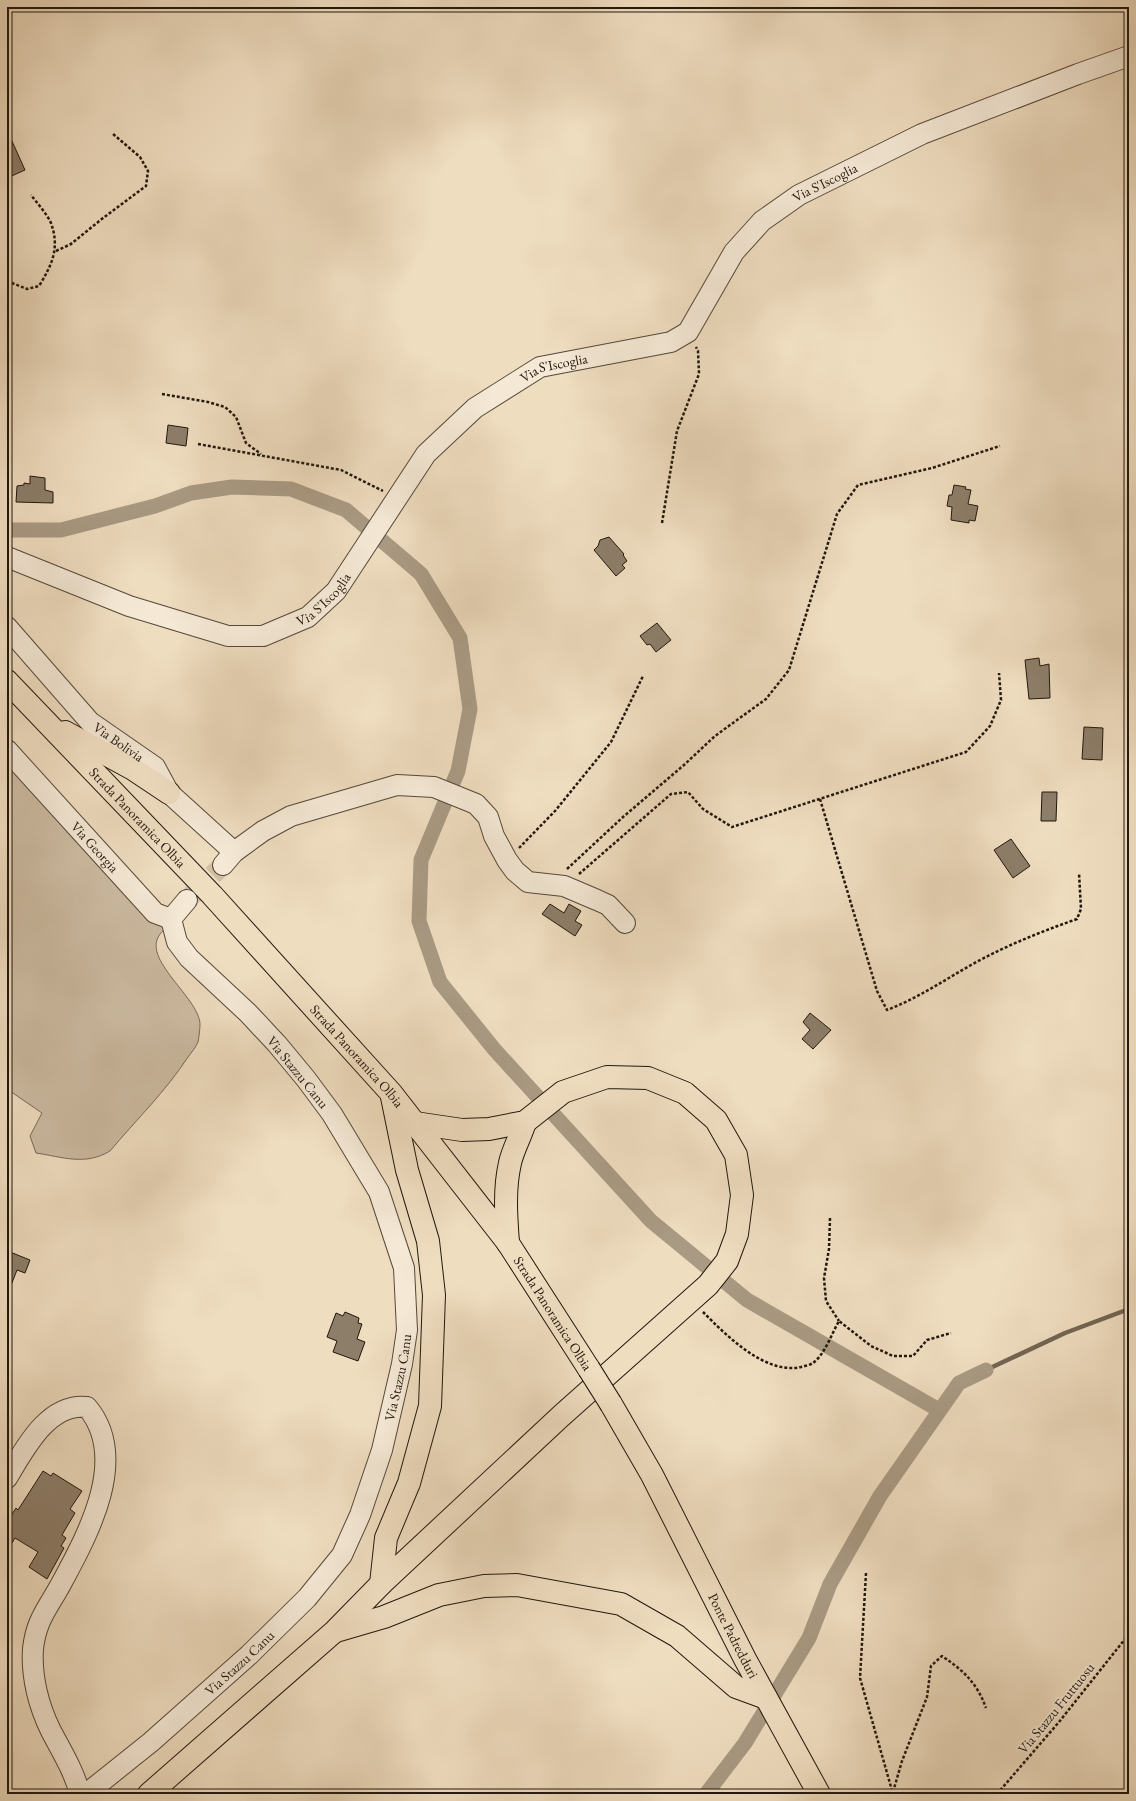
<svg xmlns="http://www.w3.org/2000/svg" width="1136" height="1801" font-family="'EB Garamond',serif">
<rect width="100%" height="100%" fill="#efddc0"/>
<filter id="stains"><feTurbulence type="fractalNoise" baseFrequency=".005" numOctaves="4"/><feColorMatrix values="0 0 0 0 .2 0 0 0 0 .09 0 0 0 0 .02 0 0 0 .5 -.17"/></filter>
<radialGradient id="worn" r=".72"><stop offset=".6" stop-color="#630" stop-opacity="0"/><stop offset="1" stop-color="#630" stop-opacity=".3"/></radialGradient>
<path fill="#ccbba2" stroke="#776958" d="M 7,763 L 154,910 L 164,930 C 134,955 199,996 200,1024 C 200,1029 199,1037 198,1042 C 196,1047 191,1053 188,1057 C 166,1091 136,1120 110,1151 C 85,1166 63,1157 36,1153 L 30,1136 L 42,1113 L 7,1089 Z"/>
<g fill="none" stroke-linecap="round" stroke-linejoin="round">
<path stroke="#736654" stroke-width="4.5" d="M 986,1370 L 1065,1333 L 1129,1309"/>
<path stroke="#a99a83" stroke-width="15" d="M 7,530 L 61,530 L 155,506 L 191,493 L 232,487 L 291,489 L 346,510 L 421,574 L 460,638 L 470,709 L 458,771 L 421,860 L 419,921 L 440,982 L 494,1049 L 651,1221 L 747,1300 L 939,1410
M 706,1794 L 745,1743 L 809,1638 L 830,1584 L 880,1496 L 959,1383 L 986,1370"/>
</g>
<path fill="#8d7e6a" stroke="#22170d" d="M 7,130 L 25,170 L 7,178 Z
M 168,425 L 188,428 L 186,446 L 166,443 Z
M 30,476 L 45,478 L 45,490 L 53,492 L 53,503 L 16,502 L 17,486 L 24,485 L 24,483 L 30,484 Z
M 954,485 L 966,487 L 965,489 L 971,490 L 968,504 L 978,506 L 975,521 L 969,520 L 969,523 L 951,520 L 952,507 L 947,506 L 949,495 L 952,495 Z
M 609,537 L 624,554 L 623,555 L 627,561 L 622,565 L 625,568 L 616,576 L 594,550 L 598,546 L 600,540 Z
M 657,623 L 671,640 L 656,652 L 650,644 L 647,645 L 640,636 Z
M 1039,658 L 1040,666 L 1049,664 L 1050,698 L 1029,699 L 1025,660 Z
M 1084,727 L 1103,728 L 1102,760 L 1082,759 Z
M 1042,792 L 1057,792 L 1056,821 L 1041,821 Z
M 1011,839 L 1030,866 L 1013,878 L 994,850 Z
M 550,904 L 564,913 L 569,904 L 581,911 L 575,921 L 582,925 L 575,936 L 542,914 Z
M 810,1013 L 831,1030 L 813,1049 L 802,1039 L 810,1030 L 803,1022 Z
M 10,1252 L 30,1260 L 25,1273 L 17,1270 L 8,1293 L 7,1260 Z
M 345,1312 L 359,1318 L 358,1323 L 362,1324 L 357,1339 L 365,1342 L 358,1361 L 333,1352 L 337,1341 L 327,1337 L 336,1313 L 343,1316 Z
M 43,1471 L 51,1476 L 53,1473 L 82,1491 L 70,1509 L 75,1513 L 62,1535 L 66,1538 L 61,1546 L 64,1548 L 47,1579 L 29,1567 L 38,1552 L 15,1538 L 7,1551 L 7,1522 L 16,1508 L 18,1510 Z"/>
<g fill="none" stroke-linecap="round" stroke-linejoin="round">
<path stroke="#d0bfa5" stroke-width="20" stroke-dasharray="20 10" stroke-linecap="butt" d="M 191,896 L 223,865"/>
<g stroke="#55483a" stroke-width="22">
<g id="minor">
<path id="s1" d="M 7,557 L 129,606 L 228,636 L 263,636 L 308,617 L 336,591 L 426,454 L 475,408 L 540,367 L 671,342 L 688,332 L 734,252 L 762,221 L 799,195 L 922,134 L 1078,74 L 1129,56"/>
<path id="s2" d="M 7,627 L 90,722 L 155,767 L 169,793 L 234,852"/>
<path id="s3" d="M 7,750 L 155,913 L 171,919 L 187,900"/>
<path d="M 223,865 L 234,852 L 263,831 L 291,816 L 397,785 L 434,787 L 476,804 L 488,817 L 494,836 L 507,860 L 515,871 L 528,882 L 564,886 L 597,900 L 608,905 L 625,923"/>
<path d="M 7,1478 C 24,1450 48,1402 87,1407 C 130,1458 88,1534 61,1584 C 48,1608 36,1620 33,1649 C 31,1677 39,1707 51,1731 C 62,1752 74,1771 80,1794"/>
<path id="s4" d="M 86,1794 L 151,1742 L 249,1655 L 307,1598 L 342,1555 L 360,1515 L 382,1450 L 402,1364 L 407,1330 L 404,1268 L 379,1192 L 332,1114 L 306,1079 L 277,1044 L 248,1013 L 189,958 L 177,942 L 171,919"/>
</g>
</g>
<g stroke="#22170d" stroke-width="24">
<g id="highway">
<path id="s5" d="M 7,681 L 212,895 L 392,1094 L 508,1243 L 589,1369"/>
<path d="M 65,732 L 133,769 L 169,793"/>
<path d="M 508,1243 C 506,1216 504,1189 510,1163 C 513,1149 521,1136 525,1122"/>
<path id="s6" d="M 611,1404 L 652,1475 L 745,1659 L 819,1794"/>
<path d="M 381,1584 L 386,1538 L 409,1483 L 430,1406 L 434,1295 L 428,1241 L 407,1170 L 392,1097"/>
<path d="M 336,1631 L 384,1617 L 439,1595 L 484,1586 L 517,1585 L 621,1604 L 677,1636 L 736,1687 L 766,1698"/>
<path d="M 149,1794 L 335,1631 L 381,1584 L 561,1416 L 708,1285 L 727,1261 L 737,1234 L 742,1195 L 736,1155 L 716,1120 L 685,1093 L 648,1078 L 607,1077 L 563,1092 L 525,1122 L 489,1129 L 462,1130 L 415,1123"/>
</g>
</g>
<path stroke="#22170d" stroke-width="2.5" stroke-dasharray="3 2" stroke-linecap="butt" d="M 56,251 L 71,244 L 103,218 L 146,186 L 148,171 L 140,157 L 113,134
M 7,281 L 27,289 L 39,286 C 52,265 60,248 51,223 C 47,214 37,203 31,195
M 162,394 L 208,402 L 225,407 L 236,417 L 246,443 L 261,454
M 198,444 L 341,470 L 383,491
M 662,523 L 677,431 L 699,374 L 698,351 L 696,347
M 820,799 L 877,991 L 887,1010 C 916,999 943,981 971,965 C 1005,946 1040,932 1077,919 L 1081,909 L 1079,873
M 519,848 L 555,811 L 611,742 L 643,676
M 567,869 L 623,817 L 684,765 L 715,736 L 766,699 L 789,670 L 837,514 L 858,485 L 932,468 L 1000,446
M 579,874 L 671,794 L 688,792 L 703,809 L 732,827 L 966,752 L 990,726 L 1001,700 L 999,673
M 830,1218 L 829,1249 L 824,1278 L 826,1301 L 839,1321
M 703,1312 C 726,1335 765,1375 801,1367 C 805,1366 810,1365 813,1363 C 825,1354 831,1335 839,1321 L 871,1346 L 893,1356 L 913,1356 L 927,1340 L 951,1333
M 866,1573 L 860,1678 L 893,1794
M 893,1792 L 902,1761 L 927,1697 L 931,1666 L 942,1656 C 964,1671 977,1683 986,1708
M 997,1794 L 1059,1722 L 1129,1634"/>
<use href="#minor" stroke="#f5e9d6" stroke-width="20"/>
<use href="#highway" stroke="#efddc0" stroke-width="22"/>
<g stroke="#22170d" stroke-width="24" stroke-linecap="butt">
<path id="highway-bridge" d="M 589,1369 L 611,1404"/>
</g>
<use href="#highway-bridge" stroke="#efddc0" stroke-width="22"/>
</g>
<g text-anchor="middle" stroke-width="3.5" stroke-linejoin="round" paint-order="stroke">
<g font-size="14" fill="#22170d" stroke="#f5e9d6">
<text dy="5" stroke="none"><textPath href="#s1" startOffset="1026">Via S'Iscoglia</textPath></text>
<text dy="5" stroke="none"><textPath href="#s1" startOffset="678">Via S'Iscoglia</textPath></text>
<text dy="5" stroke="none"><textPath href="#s1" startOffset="342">Via S'Iscoglia</textPath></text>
<text dy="5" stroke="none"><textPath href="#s2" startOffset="161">Via Bolivia</textPath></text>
<text dy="5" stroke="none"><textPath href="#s5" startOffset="189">Strada Panoramica Olbia</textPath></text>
<text dy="5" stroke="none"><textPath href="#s3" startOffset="131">Via Georgia</textPath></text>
<text dy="5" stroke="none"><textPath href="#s5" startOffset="513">Strada Panoramica Olbia</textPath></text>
<text transform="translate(298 1072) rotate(51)" y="5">Via Stazzu Canu</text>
<text dy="5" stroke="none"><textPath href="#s5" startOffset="837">Strada Panoramica Olbia</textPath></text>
<text dy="5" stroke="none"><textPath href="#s4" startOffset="538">Via Stazzu Canu</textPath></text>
<text dy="5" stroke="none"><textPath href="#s6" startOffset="262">Ponte Padredduri</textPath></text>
<text dy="5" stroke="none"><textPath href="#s4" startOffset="202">Via Stazzu Canu</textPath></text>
<text transform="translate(1056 1708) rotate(-51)" y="5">Via Stazzu Fruttuosu</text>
</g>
</g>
<rect width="1136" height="1801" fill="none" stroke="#efddc0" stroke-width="24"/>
<rect x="8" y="8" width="1120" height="1785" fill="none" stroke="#22170d" stroke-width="2"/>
<rect x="12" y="12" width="1112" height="1777" fill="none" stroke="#22170d"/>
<rect width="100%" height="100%" filter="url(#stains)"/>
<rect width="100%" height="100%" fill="url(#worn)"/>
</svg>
